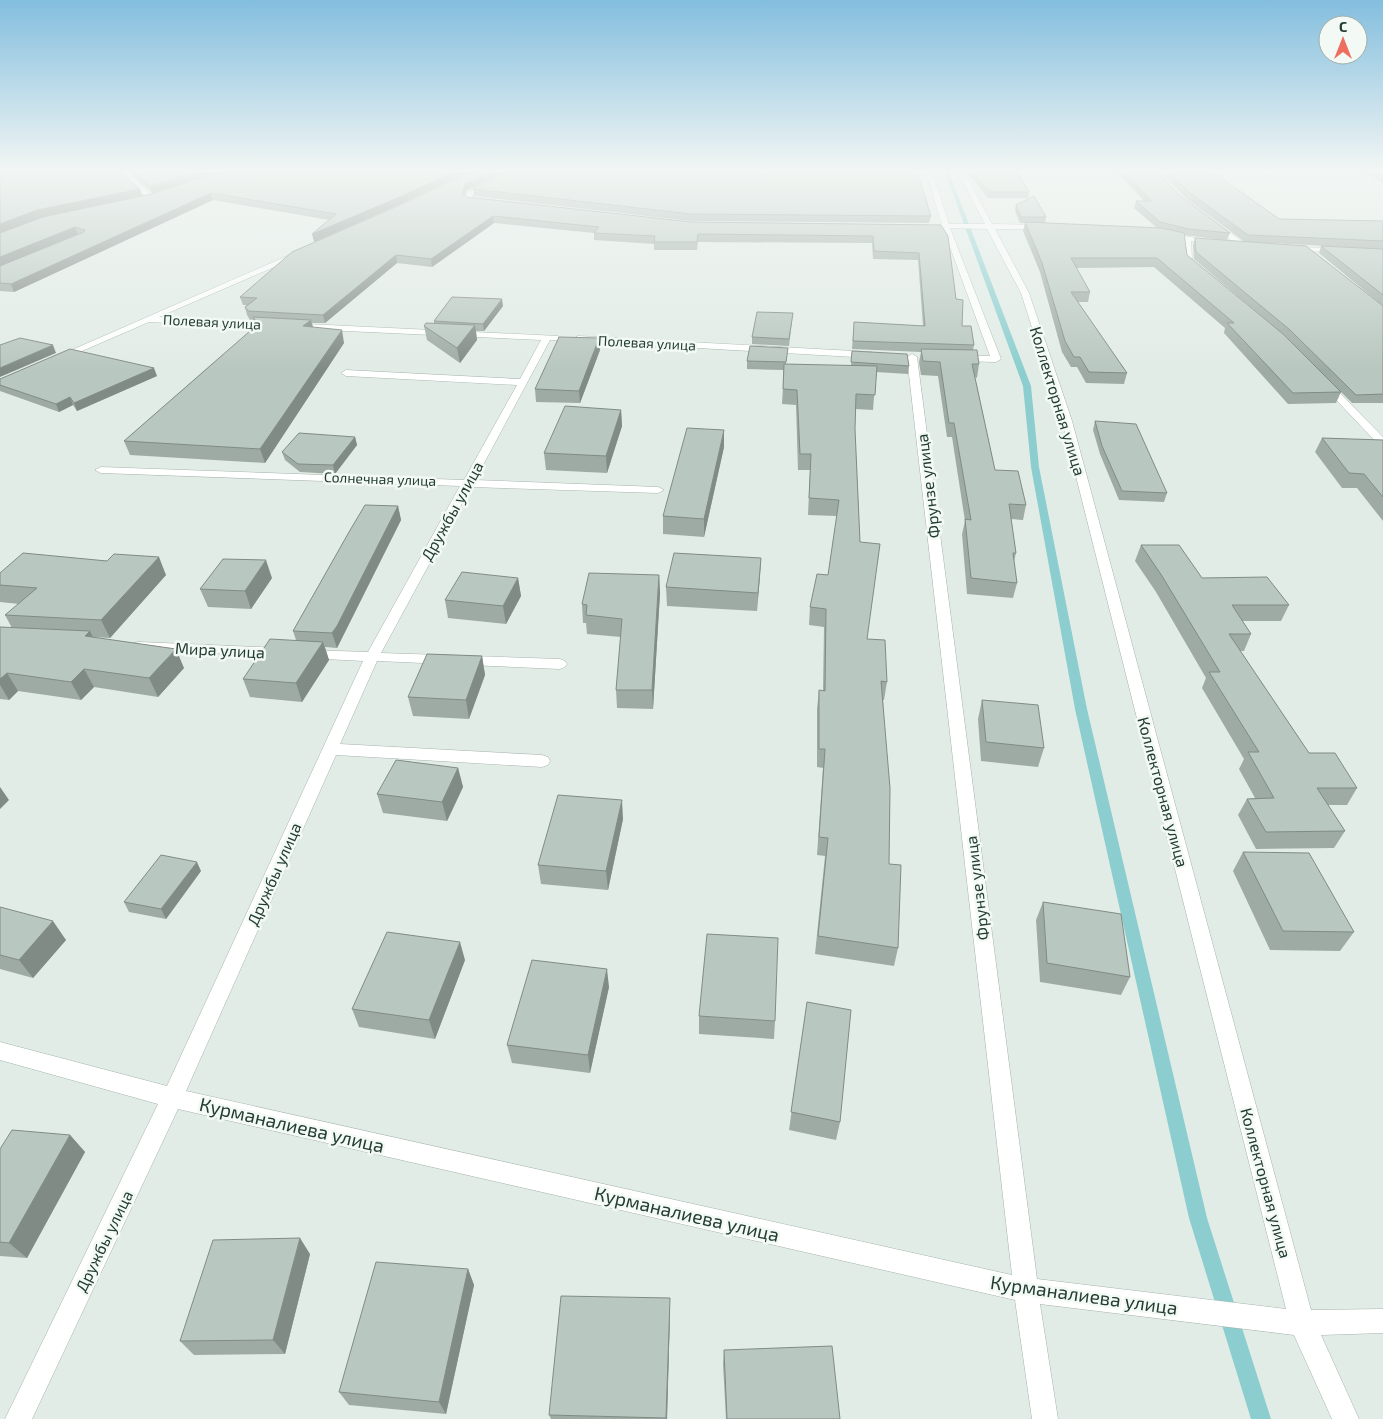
<svg xmlns="http://www.w3.org/2000/svg" width="1383" height="1419" font-family="'Exo 2',sans-serif">
<rect width="100%" height="100%" fill="#e2ece6"/>
<g fill="none" stroke-linecap="round" stroke-linejoin="round">
<path fill="#8ccecf" fill-rule="evenodd" d="M 945,172 L 949,172 L 1031,386 L 1039,467 L 1087,709 L 1207,1218 L 1271,1419 L 1251,1419 L 1189,1218 L 1075,709 L 1031,467 L 1023,386 Z"/>
<g stroke="#a5b4ac" stroke-width="1">
<path id="street" d="M 121,172 L 127,172 L 153,197 L 153,199 L 149,199 L 125,178 Z
M 508,172 L 515,172 L 472,195 L 472,198 L 486,201 L 486,203 L 465,200 L 467,193 Z
M 926,172 L 932,172 L 949,224 L 985,224 L 958,172 L 964,172 L 992,224 L 1043,225 L 1047,227 L 1043,229 L 995,229 L 1029,293 L 1072,421 L 1311,1310 L 1383,1309 L 1383,1333 L 1321,1335 L 1359,1419 L 1332,1419 L 1294,1335 L 1040,1304 L 1058,1419 L 1032,1419 L 1015,1300 L 178,1109 L 32,1419 L 5,1419 L 158,1104 L 0,1060 L 0,1042 L 167,1086 L 363,661 L 306,658 L 301,657 L 299,654 L 301,651 L 306,650 L 368,652 L 460,486 L 101,473 L 95,470 L 101,467 L 464,480 L 517,385 L 346,376 L 341,373 L 346,370 L 520,379 L 541,340 L 149,322 L 59,361 L 56,362 L 51,359 L 301,250 L 304,250 L 304,254 L 159,317 L 558,336 L 558,340 L 550,340 L 475,480 L 658,487 L 664,490 L 658,493 L 471,487 L 381,653 L 560,659 L 565,661 L 567,664 L 565,667 L 560,669 L 377,661 L 340,744 L 542,755 L 548,757 L 550,761 L 548,765 L 542,767 L 336,755 L 186,1091 L 1012,1275 L 907,357 L 912,354 L 917,357 L 1037,1279 L 1286,1309 L 1062,421 L 1021,293 L 987,229 L 950,228 L 1001,359 L 996,362 L 958,361 L 953,358 L 958,355 L 990,356 L 943,228 L 935,226 L 942,224 Z
M 1211,222 L 1215,222 L 1246,244 L 1246,248 L 1240,248 L 1211,224 Z
M 1163,233 L 1217,241 L 1218,243 L 1214,245 L 1191,241 L 1192,260 L 1203,269 L 1203,273 L 1197,273 L 1184,261 L 1183,240 L 1163,237 Z
M 1289,247 L 1339,248 L 1343,250 L 1339,252 L 1292,251 L 1289,251 Z
M 578,336 L 872,352 L 877,355 L 872,358 L 575,341 L 574,339 Z
M 1325,380 L 1328,381 L 1383,437 L 1383,446 L 1379,445 L 1322,385 L 1322,381 Z
M 139,642 L 281,648 L 286,649 L 288,652 L 286,655 L 281,656 L 134,649 L 132,646 L 134,643 Z"/>
</g>
<use href="#street" fill="#fff" fill-rule="evenodd"/>
</g>
<path fill="#9eaba4" d="M 129,172 L 469,172 L 394,207 L 314,242 L 329,220 L 213,200 L 14,292 L 0,291 L 0,233 L 140,189 L 142,196 L 151,194 L 186,183 L 152,193 Z
M 967,172 L 1017,172 L 1029,192 L 1028,198 L 988,198 Z
M 1117,172 L 1159,172 L 1163,178 L 1182,197 L 1230,233 L 1227,240 L 1245,242 L 1188,200 L 1168,180 L 1163,172 L 1213,172 L 1279,219 L 1383,221 L 1383,306 L 1319,253 L 1321,246 L 1381,249 L 1272,243 L 1383,306 L 1383,403 L 1352,403 L 1287,338 L 1194,259 L 1193,245 L 1195,238 L 1224,240 L 1184,235 L 1187,255 L 1341,392 L 1336,403 L 1288,404 L 1224,333 L 1225,328 L 1154,267 L 1076,268 L 1090,292 L 1088,302 L 1078,302 L 1127,373 L 1124,384 L 1086,383 L 1077,367 L 1071,367 L 1062,352 L 1040,272 L 1023,231 L 1025,223 L 1020,223 L 1015,211 L 1016,205 L 1046,217 L 1045,223 L 1157,228 L 1134,208 L 1136,201 L 1144,201 Z
M 1364,172 L 1383,172 L 1383,183 Z
M 473,189 L 931,216 L 929,223 L 691,221 L 474,196 Z
M 466,191 L 465,195 L 467,197 L 691,222 L 941,225 L 962,326 L 974,345 L 973,350 L 979,364 L 977,378 L 975,377 L 995,470 L 1026,505 L 1023,520 L 1011,519 L 1016,553 L 1014,561 L 1017,583 L 1013,598 L 967,594 L 962,534 L 965,521 L 952,437 L 947,437 L 938,376 L 921,375 L 919,362 L 921,352 L 852,349 L 854,322 L 923,326 L 918,260 L 873,259 L 872,243 L 698,242 L 697,250 L 654,250 L 654,244 L 594,240 L 594,233 L 494,223 L 432,267 L 397,263 L 325,323 L 312,323 L 313,327 L 344,343 L 265,463 L 130,455 L 124,441 L 256,326 L 254,320 L 250,320 L 247,315 L 245,307 L 247,305 L 243,305 L 240,297 L 398,206 Z
M 503,306 L 484,331 L 476,331 L 477,340 L 460,363 L 427,340 L 424,326 L 434,323 L 434,321 Z
M 793,313 L 789,346 L 752,344 L 752,337 Z
M 600,350 L 580,403 L 536,402 L 535,389 Z
M 852,351 L 909,366 L 908,374 L 876,372 L 873,410 L 855,409 L 855,429 L 860,542 L 867,639 L 887,682 L 884,700 L 883,700 L 889,864 L 898,948 L 894,966 L 815,954 L 825,856 L 817,855 L 823,768 L 817,767 L 817,709 L 819,690 L 823,691 L 824,627 L 809,625 L 810,607 L 828,575 L 837,516 L 808,515 L 810,470 L 798,470 L 796,405 L 782,404 L 784,370 L 747,369 L 747,361 L 787,356 L 786,364 L 851,366 Z
M 157,376 L 77,411 L 73,405 L 59,412 L 0,391 L 0,379 Z
M 621,410 L 622,426 L 607,473 L 546,470 L 544,453 Z
M 1095,421 L 1167,493 L 1164,502 L 1119,500 L 1100,454 L 1093,430 Z
M 355,437 L 357,445 L 335,474 L 300,472 L 285,460 L 282,452 Z
M 1322,438 L 1383,440 L 1383,521 L 1357,488 L 1342,488 L 1315,452 Z
M 724,447 L 704,537 L 663,534 L 663,516 Z
M 398,506 L 401,520 L 337,648 L 325,647 L 329,660 L 302,702 L 250,697 L 243,679 L 296,640 L 293,631 Z
M 1141,545 L 1202,578 L 1289,605 L 1281,621 L 1242,621 L 1251,634 L 1244,651 L 1240,651 L 1309,753 L 1357,788 L 1347,805 L 1328,805 L 1345,831 L 1334,848 L 1256,849 L 1238,815 L 1247,799 L 1255,798 L 1239,769 L 1244,759 L 1202,688 L 1206,678 L 1156,592 L 1135,561 Z
M 761,558 L 757,611 L 667,606 L 666,587 Z
M 0,573 L 166,575 L 110,638 L 93,637 L 184,668 L 158,697 L 94,687 L 81,700 L 18,691 L 9,700 L 0,699 L 0,627 L 12,628 L 5,615 L 19,604 L 0,602 Z
M 659,575 L 660,593 L 653,709 L 617,708 L 616,690 L 621,637 L 587,634 L 586,623 L 583,623 L 582,604 Z
M 272,578 L 251,609 L 208,607 L 200,589 Z
M 518,578 L 521,596 L 506,624 L 448,618 L 445,600 Z
M 482,656 L 485,675 L 469,719 L 413,716 L 408,697 Z
M 982,700 L 1044,748 L 1038,767 L 981,761 L 978,719 Z
M 458,768 L 463,787 L 447,821 L 383,813 L 377,794 Z
M 623,819 L 608,890 L 541,884 L 538,865 Z
M 1243,852 L 1354,932 L 1340,951 L 1270,950 L 1233,871 Z
M 201,871 L 166,919 L 129,912 L 124,902 Z
M 1043,902 L 1130,977 L 1121,995 L 1040,982 L 1036,920 Z
M 0,907 L 66,940 L 33,978 L 0,969 Z
M 465,960 L 435,1039 L 359,1027 L 352,1009 Z
M 609,987 L 590,1073 L 512,1063 L 507,1045 Z
M 807,1002 L 840,1122 L 836,1140 L 789,1130 Z
M 699,1016 L 775,1021 L 774,1039 L 699,1034 Z
M 70,1135 L 85,1152 L 27,1258 L 0,1256 L 0,1149 Z
M 310,1254 L 285,1354 L 194,1355 L 180,1341 Z
M 468,1269 L 474,1285 L 446,1414 L 349,1405 L 339,1392 Z
M 670,1313 L 667,1419 L 551,1419 L 549,1415 Z
M 724,1350 L 840,1419 L 726,1419 L 723,1364 Z"/>
<path fill="#818b86" d="M 198,172 L 222,172 L 152,193 L 150,186 Z
M 454,172 L 469,172 L 394,207 L 314,242 L 312,234 Z
M 491,172 L 504,172 L 466,191 L 463,201 L 462,194 L 465,184 Z
M 140,189 L 142,196 L 0,233 L 0,224 L 37,210 Z
M 211,193 L 213,200 L 14,292 L 11,284 Z
M 493,216 L 494,223 L 432,267 L 431,259 Z
M 75,227 L 78,234 L 0,266 L 0,257 Z
M 396,255 L 397,263 L 325,323 L 323,315 Z
M 502,299 L 503,306 L 484,331 L 483,324 Z
M 311,320 L 314,332 L 303,326 Z
M 475,325 L 477,340 L 460,363 L 457,348 Z
M 342,330 L 344,343 L 265,463 L 260,449 Z
M 599,338 L 600,350 L 580,403 L 579,391 Z
M 53,345 L 56,353 L 0,377 L 0,368 Z
M 154,368 L 157,376 L 77,411 L 74,403 Z
M 70,397 L 73,405 L 59,412 L 56,404 Z
M 621,410 L 622,426 L 607,473 L 606,456 Z
M 724,430 L 724,447 L 704,537 L 704,519 Z
M 355,437 L 357,445 L 335,474 L 333,465 Z
M 398,506 L 401,520 L 337,648 L 332,633 Z
M 159,557 L 166,575 L 110,638 L 101,620 Z
M 761,558 L 760,576 L 757,611 L 758,593 Z
M 266,560 L 272,578 L 251,609 L 245,591 Z
M 659,575 L 660,593 L 653,709 L 652,690 Z
M 518,578 L 521,596 L 506,624 L 503,606 Z
M 90,631 L 99,650 L 85,636 Z
M 323,642 L 329,660 L 302,702 L 296,683 Z
M 176,649 L 184,668 L 158,697 L 149,678 Z
M 482,656 L 485,675 L 469,719 L 466,700 Z
M 84,669 L 94,687 L 81,700 L 71,682 Z
M 7,673 L 18,691 L 9,700 L 0,685 L 0,679 Z
M 458,768 L 463,787 L 447,821 L 442,802 Z
M 0,787 L 9,800 L 0,809 Z
M 622,800 L 623,819 L 608,890 L 606,871 Z
M 197,862 L 201,871 L 166,919 L 161,909 Z
M 53,921 L 66,940 L 33,978 L 19,960 Z
M 460,942 L 465,960 L 435,1039 L 429,1020 Z
M 607,969 L 609,987 L 590,1073 L 588,1055 Z
M 70,1135 L 85,1152 L 27,1258 L 9,1243 Z
M 300,1238 L 310,1254 L 285,1354 L 273,1340 Z
M 468,1269 L 474,1285 L 446,1414 L 439,1402 Z
M 670,1298 L 670,1313 L 667,1419 L 666,1419 Z"/>
<path fill="#b8c7bf" stroke="#818b86" d="M 0,172 L 121,172 L 140,189 L 37,210 L 0,224 Z
M 134,172 L 198,172 L 150,186 Z
M 220,172 L 454,172 L 393,200 L 312,234 L 336,214 L 211,193 L 11,284 L 0,283 L 0,266 L 84,232 L 85,230 L 75,227 L 0,257 L 0,233 L 43,217 L 151,194 Z
M 470,172 L 491,172 L 465,184 L 462,194 L 467,197 L 691,222 L 941,225 L 948,236 L 956,299 L 963,300 L 962,326 L 971,326 L 974,345 L 853,341 L 854,322 L 925,326 L 919,253 L 874,251 L 873,236 L 698,234 L 697,242 L 654,242 L 655,236 L 594,233 L 599,227 L 493,216 L 431,259 L 396,255 L 323,315 L 248,311 L 245,307 L 257,298 L 240,297 L 292,252 L 398,206 Z
M 506,172 L 917,172 L 931,216 L 691,214 L 473,189 Z
M 972,172 L 1017,172 L 1029,192 L 989,192 Z
M 1124,172 L 1159,172 L 1163,178 L 1182,197 L 1230,233 L 1189,229 L 1160,222 L 1136,201 L 1151,201 Z
M 1169,172 L 1213,172 L 1279,219 L 1383,221 L 1383,241 L 1248,235 L 1190,193 Z
M 1034,196 L 1046,217 L 1021,217 L 1016,205 Z
M 1025,222 L 1162,228 L 1184,233 L 1187,255 L 1283,334 L 1341,392 L 1293,393 L 1227,323 L 1234,323 L 1157,258 L 1071,258 L 1090,292 L 1071,292 L 1127,373 L 1089,372 L 1080,357 L 1074,357 L 1065,341 L 1042,263 Z
M 1195,238 L 1306,246 L 1383,306 L 1383,394 L 1356,395 L 1290,330 L 1196,252 Z
M 1321,246 L 1383,249 L 1383,295 Z
M 452,297 L 502,299 L 483,324 L 434,321 Z
M 757,312 L 793,313 L 789,339 L 752,337 Z
M 253,317 L 311,320 L 303,326 L 342,330 L 260,449 L 124,441 L 258,324 Z
M 426,323 L 475,325 L 457,348 L 424,326 Z
M 559,337 L 599,338 L 579,391 L 535,389 Z
M 20,338 L 53,345 L 0,368 L 0,345 Z
M 750,346 L 788,348 L 786,362 L 747,361 Z
M 70,349 L 154,368 L 74,403 L 70,397 L 56,404 L 0,385 L 0,379 Z
M 921,349 L 977,350 L 979,364 L 972,364 L 995,470 L 1018,471 L 1026,505 L 1009,504 L 1016,553 L 1013,553 L 1017,583 L 971,578 L 965,519 L 971,520 L 954,423 L 949,423 L 940,362 L 923,361 Z
M 852,351 L 907,354 L 909,366 L 851,362 Z
M 784,364 L 877,366 L 875,395 L 856,394 L 855,429 L 860,542 L 880,544 L 867,639 L 885,640 L 887,682 L 881,681 L 890,788 L 889,864 L 901,865 L 898,948 L 818,936 L 828,838 L 819,837 L 825,749 L 819,749 L 819,690 L 825,691 L 826,609 L 810,607 L 817,574 L 828,575 L 839,500 L 809,498 L 811,454 L 800,454 L 797,390 L 783,389 Z
M 565,406 L 621,410 L 606,456 L 544,453 Z
M 1095,421 L 1136,424 L 1167,493 L 1122,491 L 1102,446 Z
M 687,428 L 724,430 L 704,519 L 663,516 Z
M 299,433 L 355,437 L 333,465 L 298,464 L 282,452 Z
M 1322,438 L 1383,440 L 1383,497 L 1364,474 L 1349,473 Z
M 365,505 L 398,506 L 337,626 L 332,633 L 293,631 L 349,532 Z
M 1141,545 L 1179,545 L 1202,578 L 1267,577 L 1289,605 L 1232,605 L 1251,634 L 1229,634 L 1309,753 L 1335,753 L 1357,788 L 1317,788 L 1345,831 L 1266,832 L 1247,799 L 1274,798 L 1248,752 L 1259,752 L 1209,672 L 1220,672 L 1162,576 Z
M 23,553 L 107,561 L 114,554 L 159,557 L 101,620 L 5,615 L 37,588 L 0,585 L 0,573 Z
M 674,553 L 761,558 L 758,593 L 666,587 Z
M 223,559 L 266,560 L 245,591 L 200,589 Z
M 462,572 L 518,578 L 503,606 L 445,600 Z
M 589,573 L 659,575 L 652,690 L 616,690 L 622,619 L 586,615 L 587,605 L 582,604 Z
M 0,627 L 90,631 L 85,636 L 176,649 L 149,678 L 84,669 L 71,682 L 7,673 L 0,679 Z
M 270,639 L 323,642 L 296,683 L 243,679 Z
M 427,654 L 482,656 L 466,700 L 408,697 Z
M 982,700 L 1038,705 L 1044,748 L 986,742 Z
M 396,760 L 458,768 L 442,802 L 377,794 Z
M 558,795 L 622,800 L 606,871 L 538,865 Z
M 1243,852 L 1309,853 L 1354,932 L 1283,931 Z
M 161,855 L 197,862 L 161,909 L 124,902 Z
M 1043,902 L 1121,914 L 1130,977 L 1047,963 Z
M 0,907 L 53,921 L 19,960 L 0,955 Z
M 387,932 L 460,942 L 429,1020 L 352,1009 Z
M 707,934 L 778,938 L 775,1021 L 699,1016 Z
M 532,960 L 607,969 L 588,1055 L 507,1045 Z
M 807,1002 L 851,1010 L 840,1122 L 791,1112 Z
M 12,1130 L 70,1135 L 9,1243 L 0,1242 L 0,1149 Z
M 300,1238 L 273,1340 L 180,1341 L 213,1240 Z
M 376,1262 L 468,1269 L 439,1402 L 339,1392 Z
M 561,1296 L 670,1298 L 666,1418 L 549,1415 Z
M 832,1346 L 840,1419 L 727,1419 L 724,1350 Z"/>
<linearGradient id="sky" x2="0" y2="1"><stop stop-color="#83bede"/><stop offset="0.46" stop-color="#f2f6f4"/><stop offset="1" stop-color="#f2f6f4" stop-opacity="0"/></linearGradient>
<rect width="1383" height="370" fill="url(#sky)"/>
<g text-anchor="middle" stroke-width="5" stroke-linejoin="round" paint-order="stroke">
<g font-size="14" fill="#233d32" stroke="#f3f9f5">
<text transform="translate(212 322) rotate(3)" y="5">Полевая улица</text>
<text transform="translate(647 343) rotate(3)" y="5">Полевая улица</text>
<text transform="translate(380 479) rotate(2)" y="5">Солнечная улица</text>
</g>
<g font-size="16" fill="#233d32" stroke="#f3f9f5">
<text transform="translate(1058 401) rotate(73)" y="6">Коллекторная улица</text>
<text transform="translate(928 486) rotate(-97)" y="6">Фрунзе улица</text>
<text transform="translate(452 511) rotate(-61)" y="6">Дружбы улица</text>
<text transform="translate(220 650) rotate(3)" y="6">Мира улица</text>
<text transform="translate(1163 792) rotate(75)" y="6">Коллекторная улица</text>
<text transform="translate(274 874) rotate(-66)" y="6">Дружбы улица</text>
<text transform="translate(977 888) rotate(-97)" y="6">Фрунзе улица</text>
<text transform="translate(1266 1183) rotate(75)" y="6">Коллекторная улица</text>
<text transform="translate(104 1241) rotate(-64)" y="6">Дружбы улица</text>
</g>
<g font-size="19" fill="#233d32" stroke="#f3f9f5">
<text transform="translate(292 1125) rotate(13)" y="7">Курманалиева улица</text>
<text transform="translate(687 1214) rotate(13)" y="7">Курманалиева улица</text>
<text transform="translate(1084 1295) rotate(8)" y="7">Курманалиева улица</text>
</g>
</g>
<g transform="translate(1343 40)"><circle r="24" fill="#f3f9f5" stroke="#a0aea7"/>
<path d="M0-4L9 19L0 12L-9 19Z" fill="#ee6f5f"/>
<text y="-8" font-size="14" font-weight="bold" text-anchor="middle" fill="#233d32">С</text>
</g>
</svg>
